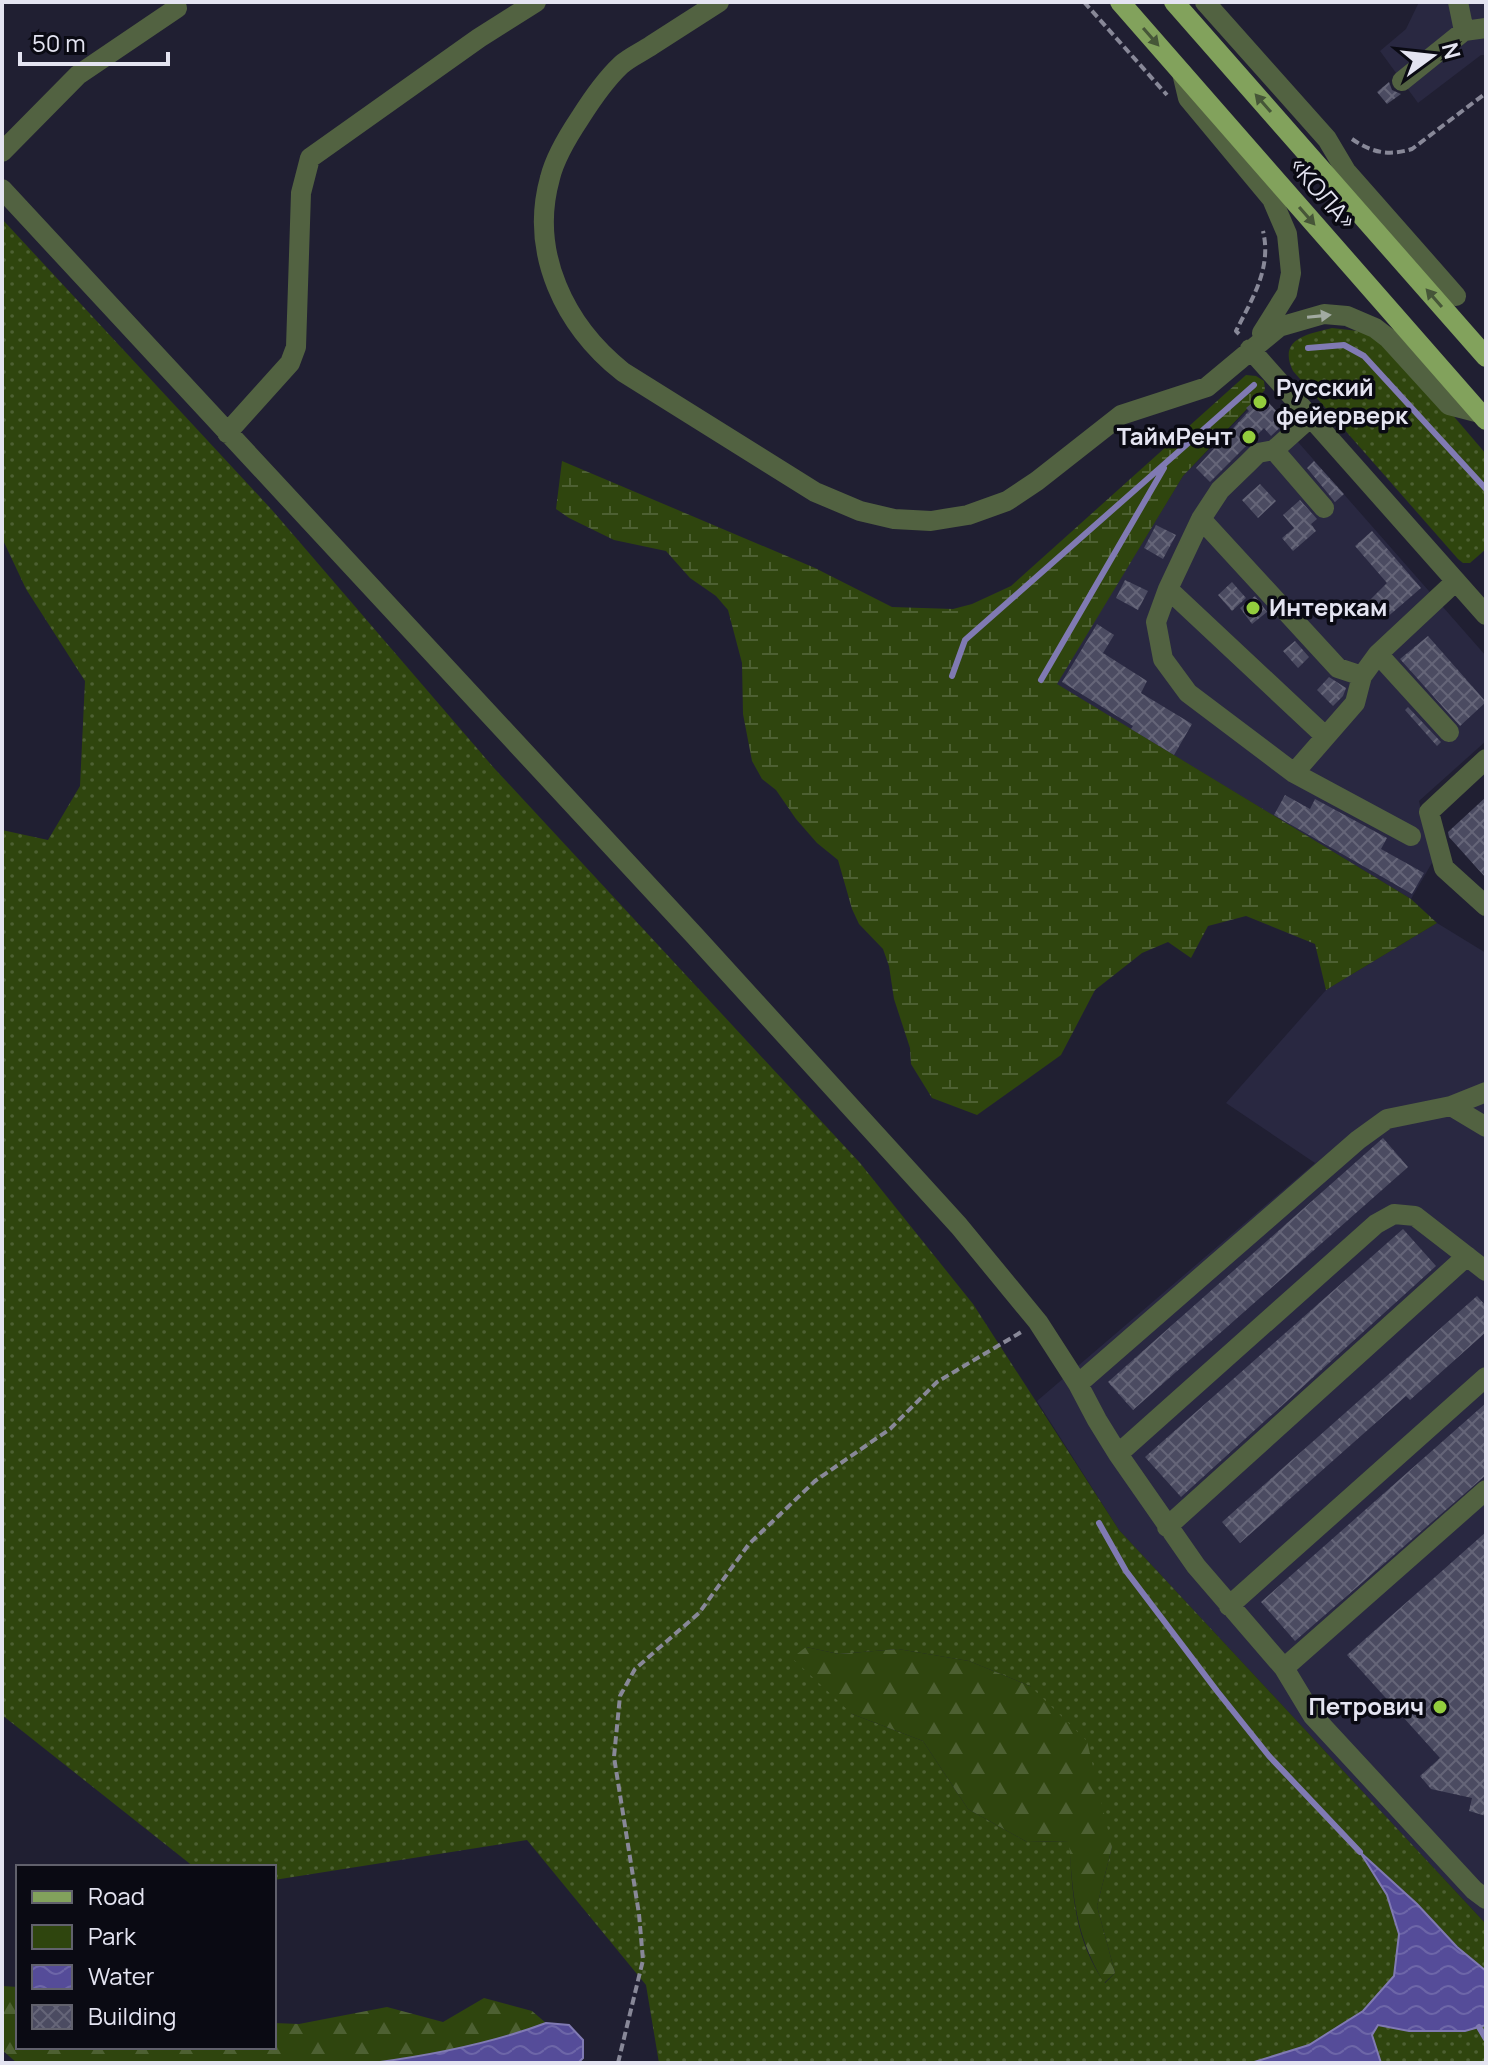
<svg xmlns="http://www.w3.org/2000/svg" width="1488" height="2065" font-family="Manrope,sans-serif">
<defs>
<pattern id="green-dots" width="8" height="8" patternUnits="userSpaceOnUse" patternTransform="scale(2)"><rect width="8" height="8" fill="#2f450e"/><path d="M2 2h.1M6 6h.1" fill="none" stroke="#4d6032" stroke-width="1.8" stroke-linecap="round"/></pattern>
<pattern id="forest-firs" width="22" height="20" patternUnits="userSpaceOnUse" patternTransform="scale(2)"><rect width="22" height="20" fill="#2f450e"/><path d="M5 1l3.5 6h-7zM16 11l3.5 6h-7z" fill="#4d6032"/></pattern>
<pattern id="wetland-marsh" width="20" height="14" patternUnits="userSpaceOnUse" patternTransform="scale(2)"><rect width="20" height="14" fill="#2f450e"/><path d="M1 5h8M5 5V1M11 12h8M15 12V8" fill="none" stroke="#4d6032"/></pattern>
<pattern id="water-waves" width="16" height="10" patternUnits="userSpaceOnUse" patternTransform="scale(2)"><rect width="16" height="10" fill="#554c99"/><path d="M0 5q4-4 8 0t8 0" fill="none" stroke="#6d66a8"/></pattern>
<pattern id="building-cross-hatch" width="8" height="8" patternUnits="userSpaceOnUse" patternTransform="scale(2)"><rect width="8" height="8" fill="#4b4b61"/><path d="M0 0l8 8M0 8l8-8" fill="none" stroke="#656578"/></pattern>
</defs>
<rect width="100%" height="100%" fill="#201f32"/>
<path fill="#292841" d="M 1419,2 L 1486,2 L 1486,55 L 1481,55 L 1418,103 L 1380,51 L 1406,29 Z
M 1262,395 L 1287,424 L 1285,427 L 1291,434 L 1486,656 L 1486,741 L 1419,801 L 1433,861 L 1411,899 L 1056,684 L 1183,476 Z
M 1437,923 L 1486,953 L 1486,1924 L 1119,1530 L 1037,1401 L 1315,1163 L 1226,1103 L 1326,990 Z"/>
<path fill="url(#green-dots)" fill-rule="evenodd" d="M 2,219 L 272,510 L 494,768 L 860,1163 L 973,1304 L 1119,1530 L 1486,1924 L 1486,1971 L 1457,1947 L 1417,1904 L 1363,1855 L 1387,1895 L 1399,1934 L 1394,1976 L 1363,2011 L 1309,2045 L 1251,2063 L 659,2063 L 646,1985 L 527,1840 L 274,1880 L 274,1867 L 194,1867 L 2,1715 L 2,830 L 48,840 L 80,786 L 85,681 L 26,589 L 2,538 ZM 806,1647 L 839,1654 L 898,1649 L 969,1661 L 1030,1686 L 1112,1847 L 1097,1906 L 1115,1973 L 1105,1983 C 1075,1942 1071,1890 1070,1841 L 1027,1842 L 968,1809 L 923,1741 L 852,1714 Z
M 1332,328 L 1358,331 L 1382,341 L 1421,378 L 1486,454 L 1486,549 L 1470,563 L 1463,563 L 1458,559 L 1293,371 C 1277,338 1309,334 1332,328 Z
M 1378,2025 L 1465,2031 L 1486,2025 L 1486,2063 L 1381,2063 L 1372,2035 Z"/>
<path fill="url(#forest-firs)" d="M 806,1647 L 839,1654 L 898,1649 L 969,1661 L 1030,1686 L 1087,1741 L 1112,1847 L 1097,1906 L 1115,1973 L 1104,1983 C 1075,1933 1073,1898 1069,1841 L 1027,1842 L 968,1809 L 923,1741 L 852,1714 L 792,1658 Z
M 2,1986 L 18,1987 L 18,2047 L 274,2047 L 274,2023 L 299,2024 L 387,2007 L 443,2022 L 484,1998 L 532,2011 L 546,2023 L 512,2036 L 442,2054 L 373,2063 L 17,2063 L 2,2050 Z"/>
<path fill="url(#wetland-marsh)" d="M 1246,375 L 1256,376 L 1264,381 L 1265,390 L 1183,476 L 1057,684 L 1411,899 L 1437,923 L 1326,990 L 1315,944 L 1246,916 L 1208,926 L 1191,958 L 1168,942 L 1142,953 L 1095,990 L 1061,1055 L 977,1115 L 932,1098 L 911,1064 L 910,1048 L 894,999 L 889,966 L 883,949 L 859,924 L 852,909 L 838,860 L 817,843 L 796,819 L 776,790 L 762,779 L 752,761 L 743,714 L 742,663 L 728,610 L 716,596 L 690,578 L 666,551 L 614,540 L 569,518 L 556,509 L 562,461 L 815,568 L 892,607 L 953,609 L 972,604 L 1011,586 Z"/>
<path fill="url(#water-waves)" stroke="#807ab3" stroke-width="2" d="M 1360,1852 L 1417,1904 L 1457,1947 L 1486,1971 L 1486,2025 L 1465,2031 L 1409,2031 L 1378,2025 L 1372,2035 L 1381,2063 L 1251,2063 L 1309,2045 L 1363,2011 L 1394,1976 L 1399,1934 L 1387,1895 Z
M 546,2023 L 569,2025 L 583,2040 L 583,2058 L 578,2063 L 373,2063 C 433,2055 490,2044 546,2023 Z"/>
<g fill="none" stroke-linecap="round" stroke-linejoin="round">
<path stroke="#807ab3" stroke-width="6" d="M 1308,348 L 1344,345 L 1364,356 L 1486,489
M 952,676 L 965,640 L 1254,385
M 1041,680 L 1164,468
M 1099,1523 L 1126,1571 L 1217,1691 L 1269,1756 L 1360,1852
M 1479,2027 L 1486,2039"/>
</g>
<path fill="url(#building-cross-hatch)" d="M 1389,82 L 1392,90 L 1401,94 L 1387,104 L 1377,92 Z
M 1262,395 L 1286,422 L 1271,436 L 1264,428 L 1210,482 L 1196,468 L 1249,411 L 1246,408 Z
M 1314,461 L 1344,494 L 1335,502 L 1307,468 Z
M 1260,484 L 1276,501 L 1258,518 L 1242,500 Z
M 1300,500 L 1317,519 L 1311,524 L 1316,531 L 1293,551 L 1282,538 L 1294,528 L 1283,515 Z
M 1156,525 L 1176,535 L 1163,559 L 1144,548 Z
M 1372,531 L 1421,588 L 1385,619 L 1369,601 L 1387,583 L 1355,546 Z
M 1125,580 L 1148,591 L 1138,610 L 1116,598 Z
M 1232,582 L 1246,598 L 1232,611 L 1218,595 Z
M 1255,596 L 1267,612 L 1252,624 L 1240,608 Z
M 1097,624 L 1114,635 L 1103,653 L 1147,681 L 1141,693 L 1192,724 L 1174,755 L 1131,729 L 1133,726 L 1062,682 Z
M 1428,636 L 1486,702 L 1460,726 L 1400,659 Z
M 1295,641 L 1309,657 L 1298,668 L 1283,651 Z
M 1329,677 L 1346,688 L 1343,696 L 1333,706 L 1317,690 Z
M 1408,707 L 1441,742 L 1437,746 L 1405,710 Z
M 1285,795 L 1310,809 L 1315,799 L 1387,838 L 1381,849 L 1424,873 L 1412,894 L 1274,815 Z
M 1486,797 L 1486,878 L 1449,837 L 1448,832 Z
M 1383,1138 L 1408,1167 L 1133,1410 L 1108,1382 Z
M 1403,1229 L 1436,1266 L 1181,1497 L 1145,1457 Z
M 1477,1296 L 1486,1306 L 1486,1332 L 1410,1400 L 1406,1396 L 1240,1543 L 1222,1522 Z
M 1486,1403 L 1486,1475 L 1295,1641 L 1261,1602 Z
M 1486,1532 L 1486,1816 L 1469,1811 L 1472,1798 L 1431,1789 L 1420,1776 L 1440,1758 L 1347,1655 Z"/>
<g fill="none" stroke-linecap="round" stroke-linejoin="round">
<path stroke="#888898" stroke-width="4" stroke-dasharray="8 4" stroke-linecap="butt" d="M 1084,2 L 1167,95
M 1352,139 C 1372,153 1389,156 1412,149 L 1486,93
M 1239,334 L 1236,331 C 1252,299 1272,268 1263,231
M 618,2063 L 643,1960 L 639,1914 L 614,1757 L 620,1696 L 635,1669 L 699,1613 L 749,1544 L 815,1481 L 890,1429 L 937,1382 L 1023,1331"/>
<path stroke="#526241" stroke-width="20" d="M 719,2 C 697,16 674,31 652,45 C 642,52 630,57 621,65 C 605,80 592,99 580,118 C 568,136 555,157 550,178 C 529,253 565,326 623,372 L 815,492 L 860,511 L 894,519 L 931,521 L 968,515 L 1007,501 L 1037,481 L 1121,415 L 1207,387 L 1279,327 L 1324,314 L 1347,316 L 1375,328 L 1388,338 L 1449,405 L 1480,413
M 1205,2 L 1327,139 L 1346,171 L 1456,296
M 1458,2 L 1464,31 L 1486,28
M 1182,73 L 1188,98 L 1272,199 L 1287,234 L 1291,273 L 1287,293 L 1262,333
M 1402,81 L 1464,31
M 2,152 L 78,75 L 177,8
M 2,189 L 695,936 L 959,1226 L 1038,1322 L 1078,1384 L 1097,1420 L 1118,1454 L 1196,1566 L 1284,1668 L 1313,1716 L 1474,1890 L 1486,1899
M 1250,349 L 1486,615
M 1312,416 L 1274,450 L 1258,453 L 1248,463 L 1220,490 L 1201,519 L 1168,589 L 1156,622 L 1163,659 L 1188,693 L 1294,773 L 1411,836
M 227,433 L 290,363 L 296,347 L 301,193 L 310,158 L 479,38 L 536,2
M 1274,450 L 1324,508
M 1201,519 L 1338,668 L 1362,676
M 1168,589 L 1325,736
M 1378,654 L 1449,732
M 1486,759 L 1429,812 L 1444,868 L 1486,906
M 1294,773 L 1355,703 L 1362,676 L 1378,654 L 1456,581
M 1451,1106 L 1486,1092
M 1078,1384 L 1358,1140 L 1387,1119 L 1451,1106 L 1486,1127
M 1118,1454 L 1376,1224 L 1394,1214 L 1415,1216 L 1486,1271
M 1167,1527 L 1467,1256
M 1229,1606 L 1486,1377
M 1284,1668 L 1486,1490"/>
<path stroke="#82a25c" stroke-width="20" d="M 1120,2 L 1486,420
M 1174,2 L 1486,357"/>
</g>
<defs><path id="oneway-solid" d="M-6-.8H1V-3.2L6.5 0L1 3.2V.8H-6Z" transform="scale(2)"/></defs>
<g fill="#465638">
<use href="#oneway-solid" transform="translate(1151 37) rotate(49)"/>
<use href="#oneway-solid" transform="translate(1263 103) rotate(-131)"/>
<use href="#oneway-solid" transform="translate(1307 216) rotate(49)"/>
<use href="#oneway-solid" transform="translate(1434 298) rotate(-131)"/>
</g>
<use fill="#a2aaa2" href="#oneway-solid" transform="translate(1319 316) rotate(-6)"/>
<g fill="#93cd3d" stroke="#0a0a13" stroke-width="3">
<circle cx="1260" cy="402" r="8"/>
<circle cx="1249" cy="437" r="8"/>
<circle cx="1253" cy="608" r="8"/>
<circle cx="1440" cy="1707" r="8"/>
</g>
<g text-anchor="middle" stroke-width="7" stroke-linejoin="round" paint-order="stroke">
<g font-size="24" fill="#e4e4f1" stroke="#0a0a13">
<text transform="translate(1322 194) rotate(49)" y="8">«КОЛА»</text>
</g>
<g font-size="24" font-weight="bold" fill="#e4e4f1" stroke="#0a0a13" text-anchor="start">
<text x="1276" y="396">Русский<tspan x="1276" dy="28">фейерверк</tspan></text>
<text x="1233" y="445" text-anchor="end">ТаймРент</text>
<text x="1269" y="616">Интеркам</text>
<text x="1424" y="1715" text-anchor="end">Петрович</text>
</g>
</g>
<rect width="1488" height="2065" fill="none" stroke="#e4e4f1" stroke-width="8"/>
<rect x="16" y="1865" width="260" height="184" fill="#0a0a13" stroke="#61616c" stroke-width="2"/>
<rect x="32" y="1891" width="40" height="12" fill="#82a25c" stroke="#61616c" stroke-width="2"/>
<text x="88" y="1905" font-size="24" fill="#e4e4f1">Road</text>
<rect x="32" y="1925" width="40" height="24" fill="#2f450e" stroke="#61616c" stroke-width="2"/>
<text x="88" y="1945" font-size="24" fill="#e4e4f1">Park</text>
<rect x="32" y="1965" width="40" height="24" fill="url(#water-waves)" stroke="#61616c" stroke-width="2"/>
<text x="88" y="1985" font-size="24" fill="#e4e4f1">Water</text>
<rect x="32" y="2005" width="40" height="24" fill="url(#building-cross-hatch)" stroke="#61616c" stroke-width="2"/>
<text x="88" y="2025" font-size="24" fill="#e4e4f1">Building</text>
<g transform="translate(1432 56) rotate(75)" stroke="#0a0a13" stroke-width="6" paint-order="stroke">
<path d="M0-6L14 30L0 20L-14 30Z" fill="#e4e4f1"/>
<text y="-12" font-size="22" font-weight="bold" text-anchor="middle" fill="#e4e4f1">N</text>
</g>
<path d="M20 52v12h148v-12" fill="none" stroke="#e4e4f1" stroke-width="4"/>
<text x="32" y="52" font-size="24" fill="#e4e4f1" stroke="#0a0a13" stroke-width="6" paint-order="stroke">50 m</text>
</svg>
